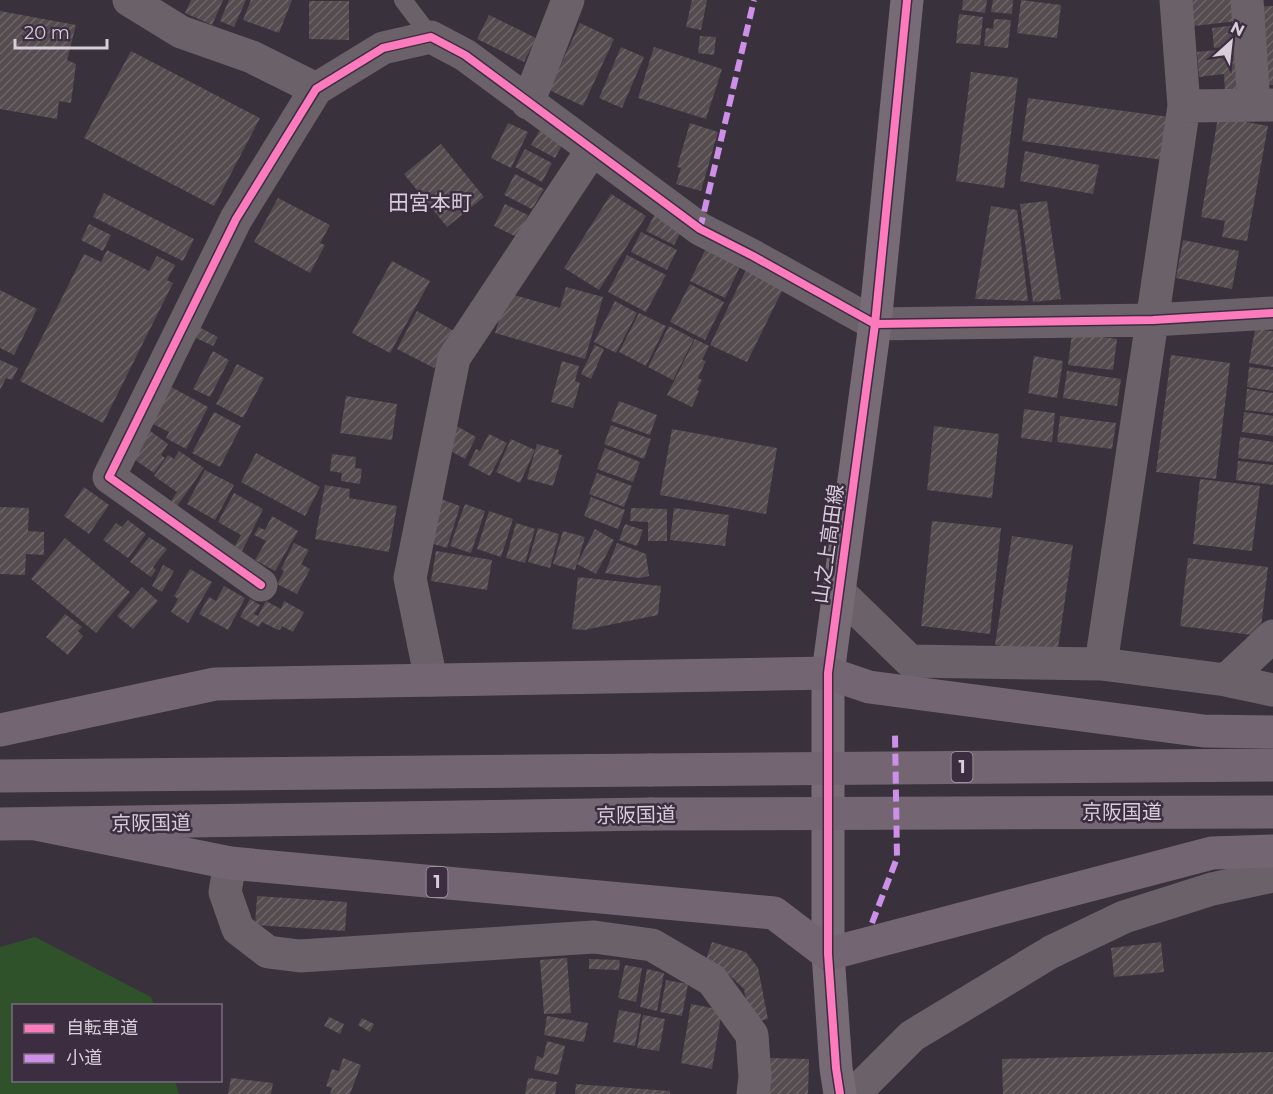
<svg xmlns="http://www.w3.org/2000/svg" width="1273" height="1094" font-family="Montserrat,'Noto Sans JP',sans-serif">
<defs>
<pattern id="building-hatch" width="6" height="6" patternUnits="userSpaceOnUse" patternTransform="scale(1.5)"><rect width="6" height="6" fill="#554c4f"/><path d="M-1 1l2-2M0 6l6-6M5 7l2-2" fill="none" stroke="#6d6568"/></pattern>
</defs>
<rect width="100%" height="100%" fill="#39313c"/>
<path fill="#2f522a" d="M 35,937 L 151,997 L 154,1005 L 14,1006 L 14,1080 L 175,1081 L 179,1094 L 0,1094 L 0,947 Z"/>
<path fill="url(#building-hatch)" d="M 191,0 L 223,0 L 212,25 L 185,13 Z
M 229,0 L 246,0 L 234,27 L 220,21 Z
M 251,0 L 292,0 L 279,33 L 243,20 Z
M 692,0 L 707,0 L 701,30 L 686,27 Z
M 963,0 L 987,0 L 985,13 L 962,10 Z
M 993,0 L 1013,0 L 1012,14 L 991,12 Z
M 1021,0 L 1061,5 L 1057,38 L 1017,33 Z
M 1191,0 L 1236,0 L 1238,21 L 1194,26 Z
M 309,1 L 349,1 L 349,40 L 309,39 Z
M 1273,6 L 1273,85 L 1259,86 L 1253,7 Z
M 0,11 L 76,25 L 67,60 L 76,64 L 71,103 L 59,101 L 57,119 L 0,109 Z
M 959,14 L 983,17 L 980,45 L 956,43 Z
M 489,15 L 536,38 L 524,62 L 477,39 Z
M 994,19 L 1011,20 L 1008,48 L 984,46 L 986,28 L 993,29 Z
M 580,23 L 614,39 L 583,106 L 549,90 Z
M 1236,25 L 1238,46 L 1214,48 L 1212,28 Z
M 700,36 L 716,37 L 714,55 L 698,53 Z
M 621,47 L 644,57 L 622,108 L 599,98 Z
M 654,47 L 722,69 L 706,119 L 638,98 Z
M 1239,48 L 1243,91 L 1225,93 L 1224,74 L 1199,77 L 1197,52 Z
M 131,51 L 260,118 L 214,206 L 84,138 Z
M 971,72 L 1018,78 L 1004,188 L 956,181 Z
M 1028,98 L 1169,117 L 1163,160 L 1022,141 Z
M 1218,117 L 1268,126 L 1247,241 L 1222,237 L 1225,221 L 1201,217 Z
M 508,123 L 528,132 L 511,168 L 491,158 Z
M 544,123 L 567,136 L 555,158 L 531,145 Z
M 690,123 L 718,132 L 701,191 L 676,184 L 681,168 L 677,167 Z
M 441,144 L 484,197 L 447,227 L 404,174 Z
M 525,149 L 552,163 L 542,182 L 515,167 Z
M 1025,151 L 1099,165 L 1093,194 L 1020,181 Z
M 515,174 L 544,189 L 532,209 L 504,195 Z
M 104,193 L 194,239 L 183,261 L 93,217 Z
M 611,194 L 646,216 L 599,290 L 564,268 Z
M 278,198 L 330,225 L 320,243 L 325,245 L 310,273 L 254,242 Z
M 1047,201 L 1061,299 L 1033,302 L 1020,204 Z
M 505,204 L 528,215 L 517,237 L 494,226 Z
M 991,206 L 1017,210 L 1028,301 L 975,299 Z
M 658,208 L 686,222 L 674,245 L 646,231 Z
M 89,224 L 111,235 L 103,251 L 81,240 Z
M 641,232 L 677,250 L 667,270 L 631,252 Z
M 1183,240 L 1239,251 L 1232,289 L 1176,278 Z
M 709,242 L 744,258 L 725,298 L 690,281 Z
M 107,250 L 149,271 L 157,256 L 175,265 L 167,280 L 173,283 L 103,423 L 20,381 L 84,254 L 101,262 Z
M 627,255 L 666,275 L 646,312 L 608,292 Z
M 392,261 L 430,281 L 390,353 L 352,333 Z
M 747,268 L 784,287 L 747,362 L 710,345 Z
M 690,284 L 724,302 L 705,340 L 670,322 Z
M 566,287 L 603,297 L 585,359 L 495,333 L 507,293 L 560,308 Z
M 0,290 L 37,309 L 14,355 L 0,348 Z
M 615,301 L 637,313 L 616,353 L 594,342 Z
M 417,311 L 454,331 L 434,368 L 397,349 Z
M 639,313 L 666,326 L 646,366 L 619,352 Z
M 669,326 L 694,339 L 673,380 L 648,367 Z
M 199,327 L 218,337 L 213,346 L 194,337 Z
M 1255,329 L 1273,331 L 1273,367 L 1249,363 Z
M 1072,333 L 1117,339 L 1113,370 L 1068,365 Z
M 695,339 L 709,346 L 702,360 L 706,361 L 698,378 L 702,380 L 697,390 L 699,391 L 692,407 L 667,395 Z
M 595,345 L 604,349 L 591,379 L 581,374 Z
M 213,351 L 229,360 L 210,397 L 193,389 Z
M 1171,355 L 1230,363 L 1216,479 L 1156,472 Z
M 1034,356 L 1063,361 L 1057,398 L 1028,393 Z
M 0,360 L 18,368 L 12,380 L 6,378 L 0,390 Z
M 562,361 L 579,366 L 575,381 L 580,383 L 573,408 L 551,402 Z
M 237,364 L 264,378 L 243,418 L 216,404 Z
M 1249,367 L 1273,370 L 1273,391 L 1247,387 Z
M 1067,371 L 1121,379 L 1117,406 L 1063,398 Z
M 164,383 L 208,407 L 186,449 L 166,438 L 169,432 L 149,422 Z
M 1247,389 L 1273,393 L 1273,413 L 1245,410 Z
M 346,396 L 397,404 L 392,440 L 340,433 Z
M 619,401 L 657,415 L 650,435 L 611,421 Z
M 1024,409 L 1055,413 L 1052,442 L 1021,438 Z
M 214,412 L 241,426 L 220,467 L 192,453 Z
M 1244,412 L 1273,416 L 1273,436 L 1242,432 Z
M 1060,416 L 1116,423 L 1112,449 L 1057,442 Z
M 453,424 L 476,437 L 465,459 L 449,450 Z
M 611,425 L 651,439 L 644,459 L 604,444 Z
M 934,426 L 999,434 L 992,498 L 927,490 Z
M 672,429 L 777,448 L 766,514 L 660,495 Z
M 149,430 L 168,444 L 161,455 L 165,458 L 154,473 L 125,453 Z
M 489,434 L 507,443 L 490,476 L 468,465 L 476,449 L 480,451 Z
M 1240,437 L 1273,442 L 1273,462 L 1238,458 Z
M 511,439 L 535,450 L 520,483 L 496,472 Z
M 537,444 L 559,450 L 558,454 L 562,455 L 553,486 L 527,479 Z
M 605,448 L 640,462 L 633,482 L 597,469 Z
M 179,451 L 204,468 L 175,509 L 169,504 L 177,492 L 154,476 L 168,455 L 174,459 Z
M 256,453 L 320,487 L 305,516 L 241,482 Z
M 332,454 L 356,457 L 355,468 L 362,469 L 360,484 L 341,481 L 342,473 L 330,471 Z
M 1238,461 L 1273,465 L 1273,485 L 1236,480 Z
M 205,470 L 234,485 L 215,520 L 187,504 Z
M 597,473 L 632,486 L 624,507 L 589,494 Z
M 1200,479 L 1260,486 L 1252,551 L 1193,544 Z
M 325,485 L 350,489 L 349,498 L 397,506 L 389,552 L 315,539 Z
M 84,487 L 109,505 L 89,534 L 64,516 Z
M 234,493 L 263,509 L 241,553 L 233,549 L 241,535 L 218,522 Z
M 591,497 L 625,510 L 618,529 L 584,516 Z
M 438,498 L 460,506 L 447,548 L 424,541 Z
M 465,504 L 485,511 L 471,553 L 450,546 Z
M 0,507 L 29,508 L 28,531 L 44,532 L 44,555 L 26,554 L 25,575 L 0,574 Z
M 631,508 L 667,509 L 667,541 L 648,541 L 648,522 L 630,521 Z
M 674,508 L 729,515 L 725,546 L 670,540 Z
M 489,511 L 513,519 L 501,557 L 477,549 Z
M 272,516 L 298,531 L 275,571 L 255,560 L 266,541 L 254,535 L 259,527 L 265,530 Z
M 128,520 L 146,534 L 128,558 L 103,540 L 116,523 L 122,527 Z
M 932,521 L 1001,528 L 990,634 L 921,626 Z
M 516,523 L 535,529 L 525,563 L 506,558 Z
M 625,524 L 643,530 L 637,546 L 619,540 Z
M 538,528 L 559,534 L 550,568 L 528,562 Z
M 595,529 L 614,540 L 596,574 L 577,564 Z
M 563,531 L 585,537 L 575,570 L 553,564 Z
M 1012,536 L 1073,545 L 1057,655 L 995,645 Z
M 149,537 L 167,549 L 153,567 L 156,570 L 151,577 L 130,562 Z
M 65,538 L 130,592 L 96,633 L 31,579 Z
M 294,543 L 309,550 L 301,564 L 310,569 L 297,594 L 277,584 L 284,571 L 281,569 Z
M 617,543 L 646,554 L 649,576 L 639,578 L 605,573 Z
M 436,551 L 492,560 L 487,590 L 431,581 Z
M 1188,558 L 1268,567 L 1260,636 L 1180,626 Z
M 163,565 L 174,571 L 162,592 L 152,586 Z
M 190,569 L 212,582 L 188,623 L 171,612 L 178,599 L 174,596 Z
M 578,577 L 661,586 L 658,615 L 584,630 L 572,629 Z
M 224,586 L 245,598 L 228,630 L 199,614 L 209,597 L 216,601 Z
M 142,587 L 158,601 L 133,629 L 117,616 Z
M 250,599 L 260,605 L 254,614 L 258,616 L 266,601 L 281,609 L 284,601 L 304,612 L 293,632 L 282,626 L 280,630 L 276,629 L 262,622 L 259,627 L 240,617 Z
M 65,614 L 82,627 L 78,631 L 83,636 L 68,655 L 46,637 Z
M 257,896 L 347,902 L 345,931 L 255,925 Z
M 712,942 L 746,952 L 758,968 L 768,1019 L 750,1023 L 744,989 L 724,970 L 704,965 Z
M 1161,942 L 1164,972 L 1114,977 L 1111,948 Z
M 567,958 L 571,1013 L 544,1014 L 540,960 Z
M 589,959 L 620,960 L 619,970 L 589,969 Z
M 625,965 L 642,968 L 636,1002 L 618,998 Z
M 647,969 L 664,973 L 657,1011 L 640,1007 Z
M 666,980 L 688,984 L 682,1016 L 660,1012 Z
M 691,1004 L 722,1010 L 712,1069 L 681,1063 Z
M 619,1010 L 641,1014 L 635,1046 L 613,1042 Z
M 643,1015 L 665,1019 L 659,1051 L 637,1048 Z
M 547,1016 L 588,1023 L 584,1042 L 544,1035 Z
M 329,1017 L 344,1024 L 340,1034 L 324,1026 Z
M 362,1018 L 374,1024 L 370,1032 L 358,1025 Z
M 547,1041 L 565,1046 L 558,1075 L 534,1070 L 537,1056 L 543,1058 Z
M 1273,1052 L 1273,1094 L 1003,1094 L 1002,1059 Z
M 343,1058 L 361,1065 L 350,1094 L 330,1094 L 332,1088 L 326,1086 L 332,1069 L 339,1071 Z
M 770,1058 L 809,1059 L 808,1094 L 769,1094 Z
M 231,1078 L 273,1083 L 271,1094 L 228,1094 Z
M 528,1078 L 557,1082 L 555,1094 L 525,1094 Z
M 576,1084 L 670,1091 L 670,1094 L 575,1094 Z"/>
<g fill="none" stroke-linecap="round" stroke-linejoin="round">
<path stroke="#6b6169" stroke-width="18" d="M 403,0 L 431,37"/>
<path stroke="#6b6169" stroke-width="33" d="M 129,0 L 181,32 L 252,57 L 316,89
M 1247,0 L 1254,105
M 528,103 L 568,0
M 1184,106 L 1273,105
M 261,585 L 109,477 L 236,219 L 316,89 L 383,48 L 431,37 L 465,55 L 700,229 L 753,256 L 875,324 L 1153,320 L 1273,313
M 838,591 L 910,661 L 1101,664 L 1226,680 L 1273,636
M 1101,664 L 1184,106 L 1176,0
M 431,680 L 410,578 L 454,358 L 592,150
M 1226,680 L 1273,690
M 230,863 L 225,892 L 238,929 L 268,952 L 300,956 L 594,937 L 652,945 L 712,980 L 752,1035 L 755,1077 L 753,1094
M 854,1094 L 912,1036 L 1051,952 L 1124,917 L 1212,889 L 1273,876"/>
<path stroke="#776c75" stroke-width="33" d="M 840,1094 L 836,1068 L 828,954 L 828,673 L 875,324 L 907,0"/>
<path stroke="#736672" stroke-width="33" d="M 0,730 L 215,684 L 828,673 L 869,687 L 1204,731 L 1273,732
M 0,776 L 650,770
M 0,824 L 651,814
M 36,824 L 230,863 L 774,913 L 828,954 L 1212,853 L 1273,851"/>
<path stroke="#736672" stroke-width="33" d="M 650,770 L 1273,765
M 651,814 L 1273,812"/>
<path stroke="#ce8fe9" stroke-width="6" stroke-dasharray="12 6" stroke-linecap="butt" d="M 700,229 L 754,0
M 872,923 L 897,858 L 895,734"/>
<g stroke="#3c2d40" stroke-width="11">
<path id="cycleway" d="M 261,585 L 109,477 L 236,219 L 316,89 L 383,48 L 431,37 L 465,55 L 700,229 L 753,256 L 875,324 L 1153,320 L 1273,313
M 840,1094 L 836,1068 L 828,954 L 828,673 L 875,324 L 907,0"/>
</g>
<use href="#cycleway" stroke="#fd7abc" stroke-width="8"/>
</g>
<g text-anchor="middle" stroke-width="5" stroke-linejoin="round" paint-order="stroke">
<g fill="#3c2d40" stroke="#a99eac" stroke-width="1.5">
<rect x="951.5" y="752" width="21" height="30" rx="4.5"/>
<rect x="426.5" y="867" width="21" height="30" rx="4.5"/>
</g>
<g font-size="18" font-weight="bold" fill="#d8ceda">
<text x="962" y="773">1</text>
<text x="437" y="888">1</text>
</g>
<g font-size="20" fill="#d8ceda" stroke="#3c2d40">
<text transform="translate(828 544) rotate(-82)" y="7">山之上高田線</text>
<text x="1122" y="819">京阪国道</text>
<text transform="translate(636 815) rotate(-1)" y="7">京阪国道</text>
<text transform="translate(151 823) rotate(-1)" y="7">京阪国道</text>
</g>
<g font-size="21" fill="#d8ceda" stroke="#3c2d40">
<text x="430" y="210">田宮本町</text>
</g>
</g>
<rect x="12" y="1004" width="210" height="78" fill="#3c2d40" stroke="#7a6d7e" stroke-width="1.5"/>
<rect x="24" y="1024" width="30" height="9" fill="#fd7abc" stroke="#7a6d7e" stroke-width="1.5"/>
<text x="66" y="1034" font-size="18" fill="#d8ceda">自転車道</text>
<rect x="24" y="1054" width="30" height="9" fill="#ce8fe9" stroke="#7a6d7e" stroke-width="1.5"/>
<text x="66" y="1064" font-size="18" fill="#d8ceda">小道</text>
<g transform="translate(1231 42) rotate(27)" stroke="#3c2d40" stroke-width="4.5" paint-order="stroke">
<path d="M0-4.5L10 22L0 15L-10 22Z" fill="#d8ceda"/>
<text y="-9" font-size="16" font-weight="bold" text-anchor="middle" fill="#d8ceda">N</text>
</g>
<path d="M15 39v9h92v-9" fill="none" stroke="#d8ceda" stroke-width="3"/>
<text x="24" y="39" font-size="18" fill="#d8ceda" stroke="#3c2d40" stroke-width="4.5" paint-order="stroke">20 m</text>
</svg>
